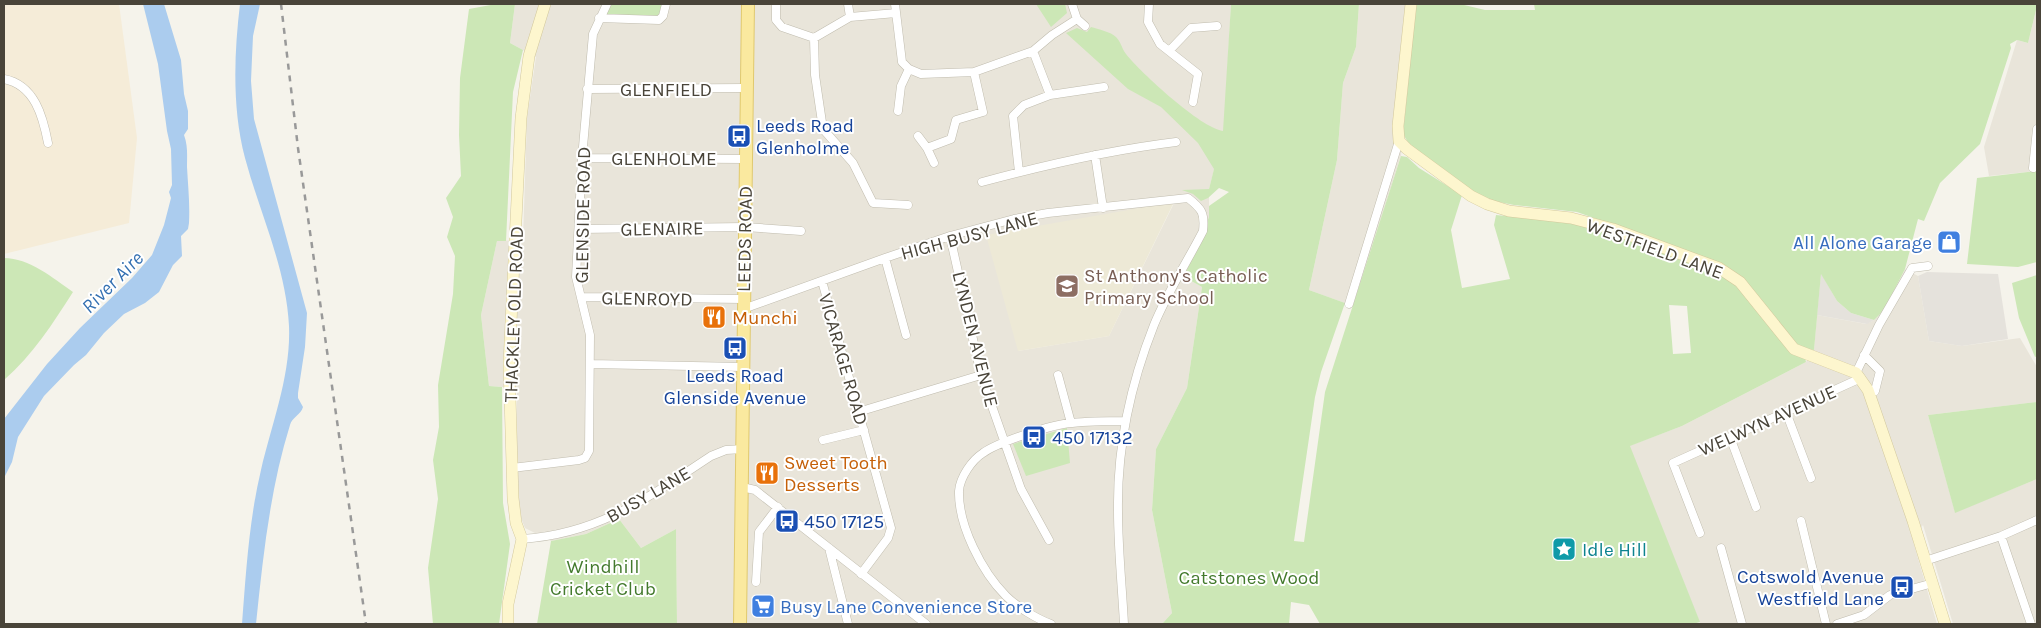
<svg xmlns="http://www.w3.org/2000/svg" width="2041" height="628" font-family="Karla,sans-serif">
<rect width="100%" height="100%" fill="#f5f3eb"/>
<path fill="#e9e5da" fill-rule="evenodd" d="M 515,4 L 1231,4 L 1224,131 L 1209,189 L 1209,217 L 1184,277 L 1202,287 L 1187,388 L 1156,449 L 1152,510 L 1172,613 L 1162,624 L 677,624 L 676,529 L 641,548 L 619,519 L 586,534 L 551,541 L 525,528 L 517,508 L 517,388 L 489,386 L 481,315 L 497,241 L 523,240 L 527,118 L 536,57 L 510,43 ZM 1174,203 L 1109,336 L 1018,351 Z
M 1359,4 L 1416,4 L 1401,156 L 1353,306 L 1309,290 L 1337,160 L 1343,83 L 1356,47 Z
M 2037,6 L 2037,171 L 1989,176 L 1984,147 L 2017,40 L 2028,43 Z
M 1905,269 L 1918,276 L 1929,341 L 1962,346 L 2020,338 L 2037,367 L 2037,402 L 1928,415 L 1955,512 L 2037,479 L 2037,624 L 1953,624 L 1923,525 L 1913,541 L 1937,624 L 1693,624 L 1700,623 L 1629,446 L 1682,426 L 1806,362 L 1814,350 L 1817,315 L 1866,324 L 1874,320 L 1884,309 Z"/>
<path fill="#f5ecd8" d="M 4,4 L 119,4 L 137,138 L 129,223 L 4,254 Z"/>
<path fill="#e5e2dc" d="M 1927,272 L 1998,274 L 2008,339 L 1962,346 L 1929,341 L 1918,276 Z
M 1821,273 L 1837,301 L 1851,313 L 1874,320 L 1867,324 L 1817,315 Z"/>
<path fill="#ede9d6" d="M 1174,202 L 1109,336 L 1018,351 L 986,235 Z"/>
<path fill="#cce7b6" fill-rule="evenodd" d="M 496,4 L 515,4 L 510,43 L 523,50 L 513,92 L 506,241 L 497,241 L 481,315 L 489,386 L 502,387 L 503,503 L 510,544 L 499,624 L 433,624 L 428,568 L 438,499 L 433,460 L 439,427 L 438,385 L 453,294 L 455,256 L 447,237 L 453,217 L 446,198 L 461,176 L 459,135 L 460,78 L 469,9 Z
M 607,4 L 666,4 L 659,20 L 601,15 Z
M 1036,4 L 1065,4 L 1067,13 L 1051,27 Z
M 1231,4 L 1359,4 L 1356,47 L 1343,83 L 1337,160 L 1309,290 L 1345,303 L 1321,372 L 1315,397 L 1294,541 L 1304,542 L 1325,392 L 1401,156 L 1407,157 L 1419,168 L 1462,195 L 1451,230 L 1462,288 L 1510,279 L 1494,225 L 1496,215 L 1555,221 L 1559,219 L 1604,230 L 1700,265 L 1731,279 L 1805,358 L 1806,362 L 1682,426 L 1630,446 L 1700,622 L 1693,624 L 1320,624 L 1309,605 L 1291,602 L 1289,624 L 1162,624 L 1172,613 L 1152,510 L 1156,449 L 1187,388 L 1202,287 L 1184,277 L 1209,217 L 1209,206 L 1229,192 L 1219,188 L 1208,198 L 1201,201 L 1193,194 L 1182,190 L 1209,189 L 1214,169 L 1198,143 L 1161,107 L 1128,89 L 1066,33 L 1077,28 L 1087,32 L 1091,27 C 1098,29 1111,32 1116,37 C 1121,42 1122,49 1126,54 C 1141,73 1201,128 1223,131 ZM 1669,305 L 1687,306 L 1691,353 L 1673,354 Z
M 1416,4 L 1460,4 L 1485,10 L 1535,10 L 1534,4 L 2037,4 L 2037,6 L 2028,43 L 2017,40 L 2010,44 L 2011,48 L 1980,144 L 1940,183 L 1924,221 L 1918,219 L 1905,269 L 1884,310 L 1874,320 L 1851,313 L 1837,301 L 1821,274 L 1814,350 L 1803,349 L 1793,343 L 1749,289 L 1650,238 L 1577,212 L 1514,205 L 1494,201 L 1474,192 L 1409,144 L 1403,134 Z
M 2037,171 L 2037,262 L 2018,267 L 1967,264 L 1977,178 Z
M 4,258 C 29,258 53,278 73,292 C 53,323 33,355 4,380 Z
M 2037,275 L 2037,356 L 2035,357 L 2019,318 L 2012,283 Z
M 2037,402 L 2037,479 L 1955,513 L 1928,415 Z
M 1067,428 L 1070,463 L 1026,476 L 1013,444 Z
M 619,519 L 641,548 L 676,529 L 677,624 L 537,624 L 551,541 L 586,534 Z"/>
<path fill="#abccee" d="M 143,4 L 164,4 L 181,60 L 184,94 L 188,111 L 188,129 L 184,135 C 188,146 187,155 187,167 C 188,186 190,203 189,223 L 188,229 L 181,236 L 182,256 L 173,265 L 159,292 L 145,303 L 124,314 L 104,333 L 86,355 L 74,365 L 44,396 L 18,437 L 12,462 L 4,478 L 4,419 L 47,364 L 80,328 L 132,278 L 152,255 L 164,225 L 171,198 L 169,192 L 172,185 L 171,149 L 167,131 L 158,64 Z
M 240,4 L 260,4 L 253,36 L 252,58 L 251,81 L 254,119 L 307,313 L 305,347 L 298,393 L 298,398 L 303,407 C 301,415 292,417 290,425 C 270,489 263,557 256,624 L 242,624 C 246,573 249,520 261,470 C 272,423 291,375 289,326 C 286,267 260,214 245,158 C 232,109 234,54 240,4 Z"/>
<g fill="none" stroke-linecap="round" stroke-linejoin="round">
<g stroke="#c0bcae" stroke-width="9">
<path id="street" d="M 776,4 L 776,20 L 782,27 L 814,38 L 850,17 L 896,13
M 848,4 L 850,17
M 895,4 L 902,62 L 909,69 L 901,86 L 898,111
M 1072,4 L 1077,19 L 1085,26
M 1149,4 L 1148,22 L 1160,44 L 1198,74 L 1193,102
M 599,18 L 659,20 L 663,16 L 666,4
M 814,38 L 815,75 L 823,129 L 853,163 L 873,203 L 908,205
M 1033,51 L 1050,95
M 1169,51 L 1191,28 L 1217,26
M 909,69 L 921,74 L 974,72 L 1033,51 L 1052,35 L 1077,19
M 4,79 C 35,85 43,117 48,143
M 587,89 L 746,88
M 918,136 L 927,148 L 934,163
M 927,148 L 951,139 L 956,120 L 983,112 L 974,72
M 1095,155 L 1103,208
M 582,158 L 745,159
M 2033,168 L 2037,129
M 1019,172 L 1013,116 L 1024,105 L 1050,95 L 1104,87
M 982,182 C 1045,165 1110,150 1176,142
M 579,229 L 745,227 L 801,231
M 950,236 L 981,375 L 1021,489 L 1049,540
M 885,258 L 906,335
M 822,281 L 891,528 L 888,538 L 861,574
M 581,297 L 743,299
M 1349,304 L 1399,141
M 743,309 L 885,258 L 950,236 L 1014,219 L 1048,213 L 1188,198 C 1202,209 1205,213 1203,231 C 1187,262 1167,293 1154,325 C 1131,383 1117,448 1118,511 C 1118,548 1122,586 1124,624
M 1864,355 L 1880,371 L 1875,391
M 590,364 L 743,367
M 1856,373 L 1879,325 L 1912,268 L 1928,266
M 1058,375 L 1071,423
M 858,412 L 981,375
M 1786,412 L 1811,478
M 1730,437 L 1756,507
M 823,440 L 864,430
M 512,468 L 579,460 L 585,458 L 589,451 L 590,335 L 576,277 L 582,158 L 593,34 L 607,4
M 742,487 L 755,490 L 926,624
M 1801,521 L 1826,624
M 1700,533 L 1673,463 L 1861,378
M 2001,536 L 2031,624
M 522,539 C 599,534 649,497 711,456 L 726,450 L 743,449
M 829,548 L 848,624
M 1721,548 L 1742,624
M 1925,561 L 2001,536 L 2037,520
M 756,582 L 759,532 L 778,507
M 1051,624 C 1037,619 1017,607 1006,596 C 982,572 958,525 959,491 C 960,477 972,460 983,453 C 998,442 1053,424 1072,423 C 1090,421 1108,421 1126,421
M 1837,624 L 1864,615 L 1890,595 L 1933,583"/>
</g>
<g stroke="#d3c99d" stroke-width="12">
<path id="secondary" d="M 1411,4 L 1398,126 L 1399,141 L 1407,149 L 1471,196 L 1487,204 L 1509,211 L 1571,218 L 1613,229 L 1719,268 L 1740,282 L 1794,349 L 1856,373 L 1868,390 L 1913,521 L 1945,624
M 508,624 L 508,604 L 522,539 L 516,523 L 513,498 L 509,363 L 521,118 L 529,56 L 545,4"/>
</g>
<g stroke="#e0c96e" stroke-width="14">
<path id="primary" d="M 740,624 L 748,4"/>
</g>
<use href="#street" stroke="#fff" stroke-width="8"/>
<use href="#secondary" stroke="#fdf6ce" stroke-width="11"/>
<use href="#primary" stroke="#fae99f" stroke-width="12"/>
<path stroke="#999" stroke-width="2.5" stroke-dasharray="6 6" stroke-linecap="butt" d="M 281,4 L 298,148 L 366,624"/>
</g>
<defs>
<g id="bus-square" transform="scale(1.25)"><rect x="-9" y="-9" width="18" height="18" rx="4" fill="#1a4fb4" stroke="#fff"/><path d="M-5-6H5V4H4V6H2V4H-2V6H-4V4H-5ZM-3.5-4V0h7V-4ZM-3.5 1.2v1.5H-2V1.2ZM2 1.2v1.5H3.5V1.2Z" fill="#fff"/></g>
<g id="shop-square" transform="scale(1.25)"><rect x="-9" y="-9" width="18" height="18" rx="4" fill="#3f7fe0" stroke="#fff"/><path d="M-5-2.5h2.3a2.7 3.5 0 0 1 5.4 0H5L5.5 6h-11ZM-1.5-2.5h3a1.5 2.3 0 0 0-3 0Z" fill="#fff"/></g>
<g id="school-square" transform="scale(1.25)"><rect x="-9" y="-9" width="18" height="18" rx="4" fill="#8d6e63" stroke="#fff"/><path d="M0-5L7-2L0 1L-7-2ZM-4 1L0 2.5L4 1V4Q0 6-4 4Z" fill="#fff"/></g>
<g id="restaurant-square" transform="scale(1.25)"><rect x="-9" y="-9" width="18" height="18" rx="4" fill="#e8710a" stroke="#fff"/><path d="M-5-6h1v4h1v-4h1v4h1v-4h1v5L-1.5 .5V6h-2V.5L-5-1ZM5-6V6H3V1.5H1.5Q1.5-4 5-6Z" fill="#fff"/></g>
<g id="sight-square" transform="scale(1.25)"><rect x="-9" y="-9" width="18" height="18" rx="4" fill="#0f9aa8" stroke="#fff"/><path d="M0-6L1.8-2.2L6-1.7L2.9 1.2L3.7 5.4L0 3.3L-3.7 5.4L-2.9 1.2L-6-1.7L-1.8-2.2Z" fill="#fff"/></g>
<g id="supermarket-square" transform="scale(1.25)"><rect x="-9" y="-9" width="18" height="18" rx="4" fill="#3f7fe0" stroke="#fff"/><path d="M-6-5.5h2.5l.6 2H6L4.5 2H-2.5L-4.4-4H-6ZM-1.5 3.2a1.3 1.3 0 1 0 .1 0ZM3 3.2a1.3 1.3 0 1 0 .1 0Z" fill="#fff"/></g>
</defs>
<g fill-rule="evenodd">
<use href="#bus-square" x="739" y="136"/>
<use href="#shop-square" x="1949" y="242"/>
<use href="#school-square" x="1067" y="286"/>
<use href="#restaurant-square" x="714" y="317"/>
<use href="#bus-square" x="735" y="348"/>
<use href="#bus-square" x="1034" y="437"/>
<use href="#restaurant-square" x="767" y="473"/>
<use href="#bus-square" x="787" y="521"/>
<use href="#sight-square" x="1564" y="549"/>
<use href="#bus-square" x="1902" y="587"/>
<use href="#supermarket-square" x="763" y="606"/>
</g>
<g text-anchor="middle" stroke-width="4" stroke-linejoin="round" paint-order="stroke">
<g font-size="19" fill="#494439" stroke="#fff">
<text x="666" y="96">GLENFIELD</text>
<text x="664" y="165">GLENHOLME</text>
<text transform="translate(582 215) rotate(-89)" y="7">GLENSIDE ROAD</text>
<text transform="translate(662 228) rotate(-1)" y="7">GLENAIRE</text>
<text transform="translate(969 235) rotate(-15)" y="7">HIGH BUSY LANE</text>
<text transform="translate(744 239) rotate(-89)" y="7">LEEDS ROAD</text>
<text transform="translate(1655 248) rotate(20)" y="7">WESTFIELD LANE</text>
<text transform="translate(647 298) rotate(1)" y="7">GLENROYD</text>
<text transform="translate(513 314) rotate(-88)" y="7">THACKLEY OLD ROAD</text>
<text transform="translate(976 339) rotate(76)" y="7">LYNDEN AVENUE</text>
<text transform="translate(844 359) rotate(74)" y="7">VICARAGE ROAD</text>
<text transform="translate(1767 420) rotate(-24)" y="7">WELWYN AVENUE</text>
<text transform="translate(648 494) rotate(-30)" y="7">BUSY LANE</text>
</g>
<g font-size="19" fill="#164399" stroke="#fff" text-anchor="start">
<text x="756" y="132">Leeds Road<tspan x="756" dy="22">Glenholme</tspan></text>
<text x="735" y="382" text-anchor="middle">Leeds Road<tspan x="735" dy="22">Glenside Avenue</tspan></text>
<text x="1052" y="444">450 17132</text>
<text x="804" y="528">450 17125</text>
<text x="1884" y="583" text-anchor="end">Cotswold Avenue<tspan x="1884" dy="22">Westfield Lane</tspan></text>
</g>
<g font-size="19" fill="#366cbe" stroke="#fff" text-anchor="end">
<text x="1932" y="249">All Alone Garage</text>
<text x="780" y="613" text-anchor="start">Busy Lane Convenience Store</text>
</g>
<g font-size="19" fill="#785e54" stroke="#fff" text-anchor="start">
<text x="1084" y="282">St Anthony's Catholic<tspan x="1084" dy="22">Primary School</tspan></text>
</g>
<g font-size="19" fill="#c56008" stroke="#fff" text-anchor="start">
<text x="732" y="324">Munchi</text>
<text x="784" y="469">Sweet Tooth<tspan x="784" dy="22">Desserts</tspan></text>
</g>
<g font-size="19" fill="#0d838f" stroke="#fff" text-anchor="start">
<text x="1582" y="556">Idle Hill</text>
</g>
<g font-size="19" fill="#437a2d" stroke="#fff">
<text x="603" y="573">Windhill<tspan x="603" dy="22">Cricket Club</tspan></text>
<text x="1249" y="584">Catstones Wood</text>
</g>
<g font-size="20" font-style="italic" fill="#3571b2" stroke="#fff">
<text transform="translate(112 282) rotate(-45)" y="7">River Aire</text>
</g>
</g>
<rect width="2041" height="628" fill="none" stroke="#494439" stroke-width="10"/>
</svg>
